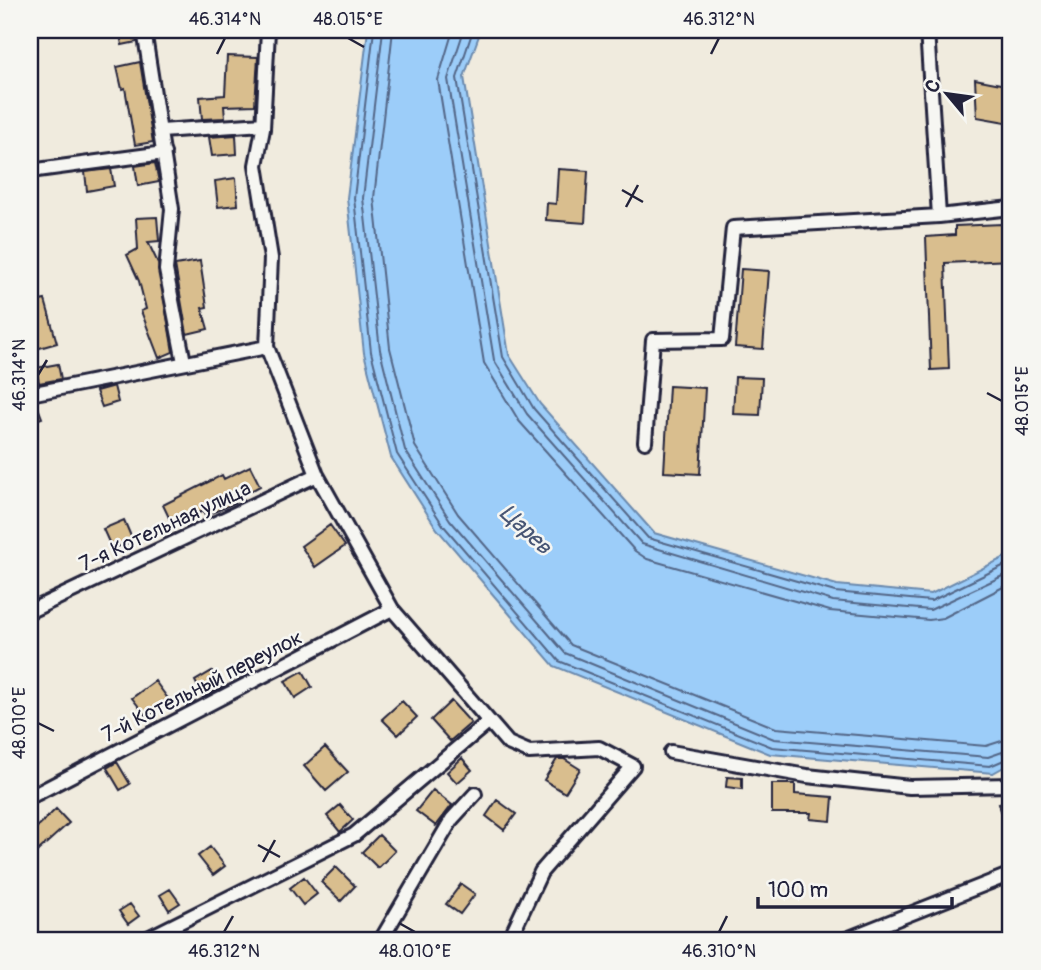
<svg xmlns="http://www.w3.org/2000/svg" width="1041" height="970" font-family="Pangolin,sans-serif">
<rect width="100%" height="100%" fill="#f0ebde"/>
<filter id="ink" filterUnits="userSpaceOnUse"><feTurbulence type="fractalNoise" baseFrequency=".0143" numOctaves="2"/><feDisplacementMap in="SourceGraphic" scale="14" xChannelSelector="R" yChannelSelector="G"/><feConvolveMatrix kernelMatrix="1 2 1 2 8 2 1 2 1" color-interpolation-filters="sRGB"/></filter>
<g filter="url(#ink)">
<path fill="#9ccdf9" stroke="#6b89ad" stroke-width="2" d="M 368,30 L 481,30 L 464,77 L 509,355 L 540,404 L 654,533 L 837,585 L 931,594 L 1011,554 L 1011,763 L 993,773 L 770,754 L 554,666 L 437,529 L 391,457 L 364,353 L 347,198 Z"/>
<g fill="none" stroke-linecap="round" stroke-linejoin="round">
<path stroke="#536687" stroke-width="2" d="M 374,30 L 354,198 L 371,352 L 397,454 L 443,525 L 559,661 L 772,747 L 990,766 L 1011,757
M 383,30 L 363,198 L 380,350 L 405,450 L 450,520 L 565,653 L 774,739 L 988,757 L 1011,749
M 393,30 L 374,198 L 390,348 L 415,446 L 458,514 L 571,645 L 776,728 L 986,746 L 1011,738
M 453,30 L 438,80 L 484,363 L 519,421 L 635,551 L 647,559 L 830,611 L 929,620 L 943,618 L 1011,583
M 464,30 L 448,79 L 494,360 L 527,414 L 642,544 L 833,601 L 930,610 L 1011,572
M 473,30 L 457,78 L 503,357 L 534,409 L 648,538 L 835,592 L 931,601 L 1011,562"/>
</g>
<path fill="#d9be8e" stroke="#22223b" stroke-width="2" d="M 119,30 L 135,30 L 137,42 L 122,45 Z
M 227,56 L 258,57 L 255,105 L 224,106 L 225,118 L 202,119 L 200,97 L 225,95 Z
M 140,62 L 153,142 L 135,145 L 125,88 L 122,89 L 117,67 Z
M 975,79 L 1011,86 L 1011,123 L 977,117 Z
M 236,135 L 237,154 L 212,156 L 209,137 Z
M 155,163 L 159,182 L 138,186 L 135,166 Z
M 111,169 L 114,186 L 87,191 L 85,172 Z
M 558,169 L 588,171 L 585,223 L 546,220 L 547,203 L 556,204 Z
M 236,178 L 238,205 L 218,207 L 215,181 Z
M 157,217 L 159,241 L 148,242 L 158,263 L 173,352 L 159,358 L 141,311 L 146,309 L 139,281 L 127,255 L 138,249 L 136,218 Z
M 1002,224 L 1003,239 L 1011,239 L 1011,260 L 945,263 L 949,369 L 931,370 L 926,237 L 955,235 L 955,226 Z
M 200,261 L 207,307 L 202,308 L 208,329 L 187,334 L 175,265 Z
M 741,269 L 769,271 L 763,349 L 735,347 Z
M 33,277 L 40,301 L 45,300 L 57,343 L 36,349 L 30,329 L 30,278 Z
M 58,364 L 61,379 L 39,383 L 36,368 Z
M 735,377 L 762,378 L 760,415 L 733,414 Z
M 114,386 L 118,402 L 102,407 L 96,391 Z
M 669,386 L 705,388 L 700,474 L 664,472 Z
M 36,402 L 42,418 L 30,422 L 30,403 Z
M 250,466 L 260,486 L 234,500 L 235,503 L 205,516 L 203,511 L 173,526 L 163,505 L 222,475 L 224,479 Z
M 124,520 L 133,541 L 112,549 L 103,529 Z
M 330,525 L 345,546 L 315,567 L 301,546 Z
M 212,671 L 221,688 L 203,697 L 195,681 Z
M 303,671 L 312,687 L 295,698 L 285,681 Z
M 155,681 L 169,700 L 147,717 L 132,698 Z
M 402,701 L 417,717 L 398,735 L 382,719 Z
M 451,701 L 471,723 L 450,741 L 431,720 Z
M 325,747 L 348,772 L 326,791 L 304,766 Z
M 462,758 L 472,770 L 457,783 L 447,772 Z
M 557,759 L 564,759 L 580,769 L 565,793 L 544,780 Z
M 117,762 L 130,784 L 120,790 L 107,768 Z
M 727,777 L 742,778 L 742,789 L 726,787 Z
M 772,784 L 795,784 L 795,794 L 833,797 L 831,821 L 810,819 L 811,813 L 772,813 Z
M 433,790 L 452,805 L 436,826 L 416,811 Z
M 497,800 L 516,814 L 504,830 L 486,816 Z
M 1011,801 L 1011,835 L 1008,835 L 999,804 Z
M 340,805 L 353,820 L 340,832 L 327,816 Z
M 56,809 L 69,823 L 30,858 L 30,834 Z
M 379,835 L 395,851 L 378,868 L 362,852 Z
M 210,847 L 225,866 L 213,875 L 198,856 Z
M 336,867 L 355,886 L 341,901 L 321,882 Z
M 304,877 L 317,894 L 303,905 L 290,888 Z
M 461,884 L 475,894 L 460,914 L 446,904 Z
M 170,889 L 180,903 L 169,910 L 160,895 Z
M 130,904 L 139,916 L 128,924 L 119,911 Z"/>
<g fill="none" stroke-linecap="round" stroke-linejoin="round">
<g stroke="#22223b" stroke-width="18">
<path id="street" d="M 144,30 L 172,209 L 166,270 L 184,362
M 268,30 L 263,129 L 256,165 L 271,258 L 267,347 L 317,475 L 392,609 L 508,743 L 529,752 L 599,748 L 633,766 L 541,872 L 509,940
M 927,30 L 939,216
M 161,131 L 263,124
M 30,171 L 164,153
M 30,394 L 267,347
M 645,442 L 653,340 L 722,339 L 733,228 L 939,216 L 1011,208
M 30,611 L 317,475
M 671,752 L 807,776 L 910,787 L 1011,785
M 30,797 L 392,609
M 144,940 L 354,835 L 487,723
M 381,940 L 452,819 L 475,794
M 844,940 L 1011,874"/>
</g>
<use href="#street" stroke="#f6f6f2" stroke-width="12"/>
</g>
</g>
<path fill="none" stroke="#22223b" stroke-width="2.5" d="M 348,38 L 364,47M 217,54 L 225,38M 711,54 L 719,38M 622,190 L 643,202M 626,207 L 638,185M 38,375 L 47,360M 987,393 L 1002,401M 38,723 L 54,731M 258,845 L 280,857M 263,862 L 275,840M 399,923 L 415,932M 224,932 L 233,916M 719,932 L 727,916"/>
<g text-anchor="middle" stroke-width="5" stroke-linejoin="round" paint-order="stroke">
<g font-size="21" fill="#22223b" stroke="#f6f6f2">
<text transform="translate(165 526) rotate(-25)" y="7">7-я Котельная улица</text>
<text transform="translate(202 686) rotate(-27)" y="7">7-й Котельный переулок</text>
</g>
<g font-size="23" font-style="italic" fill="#475574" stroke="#f6f6f2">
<text transform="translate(526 529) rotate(43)" y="8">Царев</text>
</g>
</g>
<rect width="1041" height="970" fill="none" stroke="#f6f6f2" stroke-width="77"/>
<g transform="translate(947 94) rotate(299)" stroke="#f6f6f2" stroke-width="5" paint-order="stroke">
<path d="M0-5L12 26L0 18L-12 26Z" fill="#22223b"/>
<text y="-10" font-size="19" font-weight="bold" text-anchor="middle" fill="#22223b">С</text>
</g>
<path d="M758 897v10h194v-10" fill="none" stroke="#22223b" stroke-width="3.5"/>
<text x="768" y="897" font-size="21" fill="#22223b" stroke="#f6f6f2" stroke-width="5" paint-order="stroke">100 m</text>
<rect x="38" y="38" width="964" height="894" fill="none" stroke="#22223b" stroke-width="2.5"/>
<g font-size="18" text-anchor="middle" fill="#22223b">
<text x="225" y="25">46.314°N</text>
<text x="348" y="25">48.015°E</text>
<text x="719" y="25">46.312°N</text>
<text transform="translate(19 375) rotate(-90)" y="6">46.314°N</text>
<text transform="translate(1022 401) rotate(-90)" y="6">48.015°E</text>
<text transform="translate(19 723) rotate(-90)" y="6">48.010°E</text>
<text x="224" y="957">46.312°N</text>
<text x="415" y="957">48.010°E</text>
<text x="719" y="957">46.310°N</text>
</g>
</svg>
